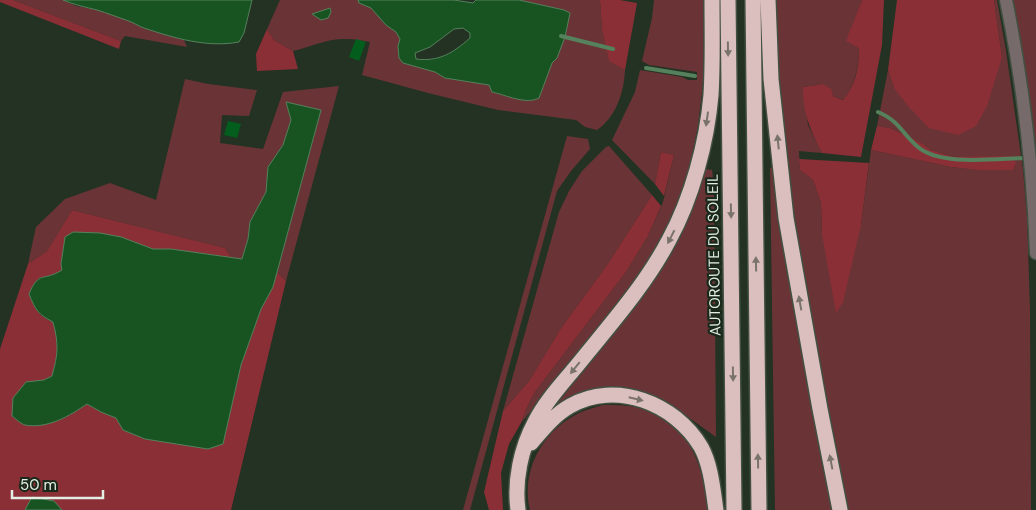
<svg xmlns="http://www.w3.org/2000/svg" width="1036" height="510" font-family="'DM Sans',sans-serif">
<rect width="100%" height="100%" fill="#233223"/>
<path fill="#6a3436" d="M 13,0 L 63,0 L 76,6 L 98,10 L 131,21 L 143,28 L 184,40 L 187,47 L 125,36 L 121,41 Z
M 280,0 L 358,0 L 360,3 L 371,7 L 386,25 L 396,32 L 400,39 L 398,46 L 399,58 L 403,63 L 435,72 L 445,78 L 489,85 L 492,92 L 508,95 L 539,98 L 570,13 L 564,10 L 519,0 L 600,0 L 602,30 L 609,60 L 625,70 C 624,93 616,117 597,130 L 585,127 L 576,120 L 498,110 L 428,93 L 362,75 L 370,42 C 363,41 355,39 347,39 C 328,38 311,47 293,51 L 274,40 L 267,29 Z
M 654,0 L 705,0 L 703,83 L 698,126 L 688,175 L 672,217 L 655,251 L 631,285 L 574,359 L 521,423 L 528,405 L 535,392 L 626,272 L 648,236 L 663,202 L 674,155 L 661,152 L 655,184 L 612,140 L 635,92 L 640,70 L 682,77 L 688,80 L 697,80 L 697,72 L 649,65 L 642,61 L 652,18 Z
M 775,0 L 862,0 L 847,41 L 859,47 C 859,67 855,84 844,100 L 833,96 L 823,84 L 803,87 L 808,125 L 822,153 L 799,151 L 800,170 L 813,180 L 821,203 L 822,234 L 861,225 L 871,150 L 951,167 L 977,170 L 1013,170 L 1016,164 L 983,157 L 955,157 L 931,150 L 922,143 L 890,128 L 877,126 L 888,70 L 894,88 L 1002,57 L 994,0 L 997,0 L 1006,51 L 1023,170 L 1027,216 L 1030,309 L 1031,510 L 846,510 L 794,241 L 779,97 Z
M 1013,0 L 1036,0 L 1036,157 L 1017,19 Z
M 185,79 L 208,84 L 257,90 L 249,116 L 222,115 L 220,143 L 263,149 L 283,92 L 339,86 L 286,281 L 277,272 L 321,110 L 287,103 L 291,120 L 283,145 L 268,167 L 266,192 L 250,222 L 248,239 L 242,259 L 232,258 L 225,248 L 72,210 L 47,251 L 28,264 L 36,227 L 65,199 L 110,183 L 156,200 Z
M 567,136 L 588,139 L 590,149 L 571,171 L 557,191 L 470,510 L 463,510 Z
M 609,146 L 652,195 L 607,265 L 561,328 L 529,381 L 503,411 L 559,212 L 569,191 L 582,171 L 606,147 Z
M 774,166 L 836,510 L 775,510 L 770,168 Z
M 706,169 L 712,170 L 714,186 L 716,437 L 670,404 L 652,397 L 629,390 L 544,417 L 618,324 L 700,175 Z
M 603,405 C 617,405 631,405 645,409 C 688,420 705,470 708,510 L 530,510 C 520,470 544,429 581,412 C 588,409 596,407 603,405 Z"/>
<path fill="#8b2f37" d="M 0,0 L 13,0 L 121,41 L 119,49 L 0,2 Z
M 600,0 L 620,0 L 637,3 L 625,70 L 609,61 L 602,30 Z
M 862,0 L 884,0 L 882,45 L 861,157 L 822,153 C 810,129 803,114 803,87 L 823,84 L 831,89 L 833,96 L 843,100 C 856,85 859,66 859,48 L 846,41 Z
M 897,0 L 994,0 L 1002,57 L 987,106 L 976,126 L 958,135 L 929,128 L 908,106 L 894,88 L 888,70 Z
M 267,29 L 274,40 L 293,51 L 298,69 L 257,71 L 256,54 Z
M 877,126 L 890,128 L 922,143 L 931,150 L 955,157 L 1013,156 L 1016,164 L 1013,170 L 977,170 L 951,167 L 871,150 Z
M 661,152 L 674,155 L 664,196 L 655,184 Z
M 799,159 L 869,163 L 861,225 L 843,302 L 836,313 L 822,234 L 821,203 L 813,180 L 800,170 Z
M 652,195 L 661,206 L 648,236 L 626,272 L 535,392 L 528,405 L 521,423 L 509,444 L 501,473 L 503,510 L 489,510 L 484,492 L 503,411 L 529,381 L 561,328 L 607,265 Z
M 72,210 L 225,248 L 232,258 L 171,249 L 153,249 L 121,237 L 66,237 L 61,263 L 62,270 L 52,276 L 39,278 L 29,294 C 36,310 37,315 53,322 C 59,345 58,354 52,376 L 44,380 L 26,382 L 24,425 C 53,425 64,420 87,404 L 101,412 L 116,418 L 123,430 L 145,439 L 169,442 L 229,417 L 241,365 L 261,309 L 273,287 L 277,272 L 286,281 L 231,510 L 62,510 L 53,501 L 32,497 L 25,510 L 0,510 L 0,349 L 28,264 L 47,251 Z"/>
<path fill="#185322" stroke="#55815c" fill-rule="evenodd" d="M 63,0 L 252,0 L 244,33 L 239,42 C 207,48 174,38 144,28 C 138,26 133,22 126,20 C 117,17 107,13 97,10 C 85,7 75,5 63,0 Z
M 358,0 L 454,0 L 473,3 L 476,0 L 519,0 L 564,10 L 570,13 L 565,37 L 557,58 L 552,63 L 539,98 C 526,105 506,95 492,92 L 489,85 L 445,78 L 435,72 L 403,63 L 399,58 L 398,46 L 400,39 L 396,32 L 386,25 L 371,8 L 359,3 ZM 463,28 L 470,33 L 470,38 C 453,53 439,62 416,59 L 415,53 L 430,47 L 454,29 Z
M 330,8 L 331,12 L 328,18 L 321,20 L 312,14 Z
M 286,102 L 321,110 L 273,287 L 261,309 L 241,365 L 223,444 L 208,449 L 145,439 L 123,430 L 116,418 L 101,412 L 87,404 C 69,416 48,429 25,425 C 21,424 16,419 12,416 L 13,398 L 26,382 L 44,380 L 52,376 C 58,354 59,345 53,322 C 38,314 36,311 29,294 C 39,270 43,282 62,270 L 61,264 L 65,237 L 73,232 L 100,233 L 121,237 L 153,249 L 171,249 L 242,259 L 248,239 L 250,222 L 266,192 L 268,167 L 283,145 L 291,120 Z
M 32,497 L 54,501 L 62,510 L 25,510 Z"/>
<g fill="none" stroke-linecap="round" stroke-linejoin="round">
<path stroke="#55815c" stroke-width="4" d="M 561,36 L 613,49
M 646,68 L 695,76
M 878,112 C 901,122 901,133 918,147 C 941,167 1000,158 1028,158"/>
</g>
<path fill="#035d1c" d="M 356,39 L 366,42 L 359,61 L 349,57 Z
M 228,121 L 241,124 L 237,138 L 224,135 Z"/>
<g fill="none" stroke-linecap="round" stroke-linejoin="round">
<g stroke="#425042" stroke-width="15">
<path id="minor" d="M 1006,0 C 1023,83 1033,168 1036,253"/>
</g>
<g stroke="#425042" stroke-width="18">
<path id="highway" d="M 728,0 L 734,510
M 753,0 L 759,510
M 768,0 L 771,79 L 786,218 L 820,409 L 840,510
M 531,443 C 543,429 554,415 570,406 C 616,380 675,403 701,447 C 711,465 713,490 716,510
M 518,510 C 514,481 521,448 535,422 C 545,402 561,385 575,368 C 608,327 645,286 669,240 C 692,198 707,142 711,95 C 713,63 712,31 712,0"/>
</g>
<use href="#minor" stroke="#766a6a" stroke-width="12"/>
<use href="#highway" stroke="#dbbebe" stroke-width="15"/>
</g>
<defs><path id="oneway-solid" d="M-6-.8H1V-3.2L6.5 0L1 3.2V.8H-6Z" transform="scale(1.25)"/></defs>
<g fill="#7a736c">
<use href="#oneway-solid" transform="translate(728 49) rotate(89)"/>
<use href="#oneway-solid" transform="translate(707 119) rotate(98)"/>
<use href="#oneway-solid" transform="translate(778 142) rotate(-96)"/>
<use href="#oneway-solid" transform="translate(731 211) rotate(89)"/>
<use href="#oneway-solid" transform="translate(671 237) rotate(117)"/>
<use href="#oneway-solid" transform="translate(756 264) rotate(-91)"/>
<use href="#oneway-solid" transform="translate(800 303) rotate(-100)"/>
<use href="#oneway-solid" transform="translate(575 368) rotate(129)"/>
<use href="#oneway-solid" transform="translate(733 374) rotate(89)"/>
<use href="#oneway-solid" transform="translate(636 399) rotate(13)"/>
<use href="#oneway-solid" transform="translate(758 461) rotate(-91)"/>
<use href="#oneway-solid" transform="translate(831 462) rotate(-101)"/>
</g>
<g text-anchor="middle" stroke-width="4.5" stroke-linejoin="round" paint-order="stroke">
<g font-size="15" fill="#e3ede3" stroke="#19281a">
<text transform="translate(714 255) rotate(-91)" y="5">AUTOROUTE DU SOLEIL</text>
</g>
</g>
<path d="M12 490v8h91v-8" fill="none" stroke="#e3ede3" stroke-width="2.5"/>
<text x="20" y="490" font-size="15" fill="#e3ede3" stroke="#19281a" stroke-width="4" paint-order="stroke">50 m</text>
</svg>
